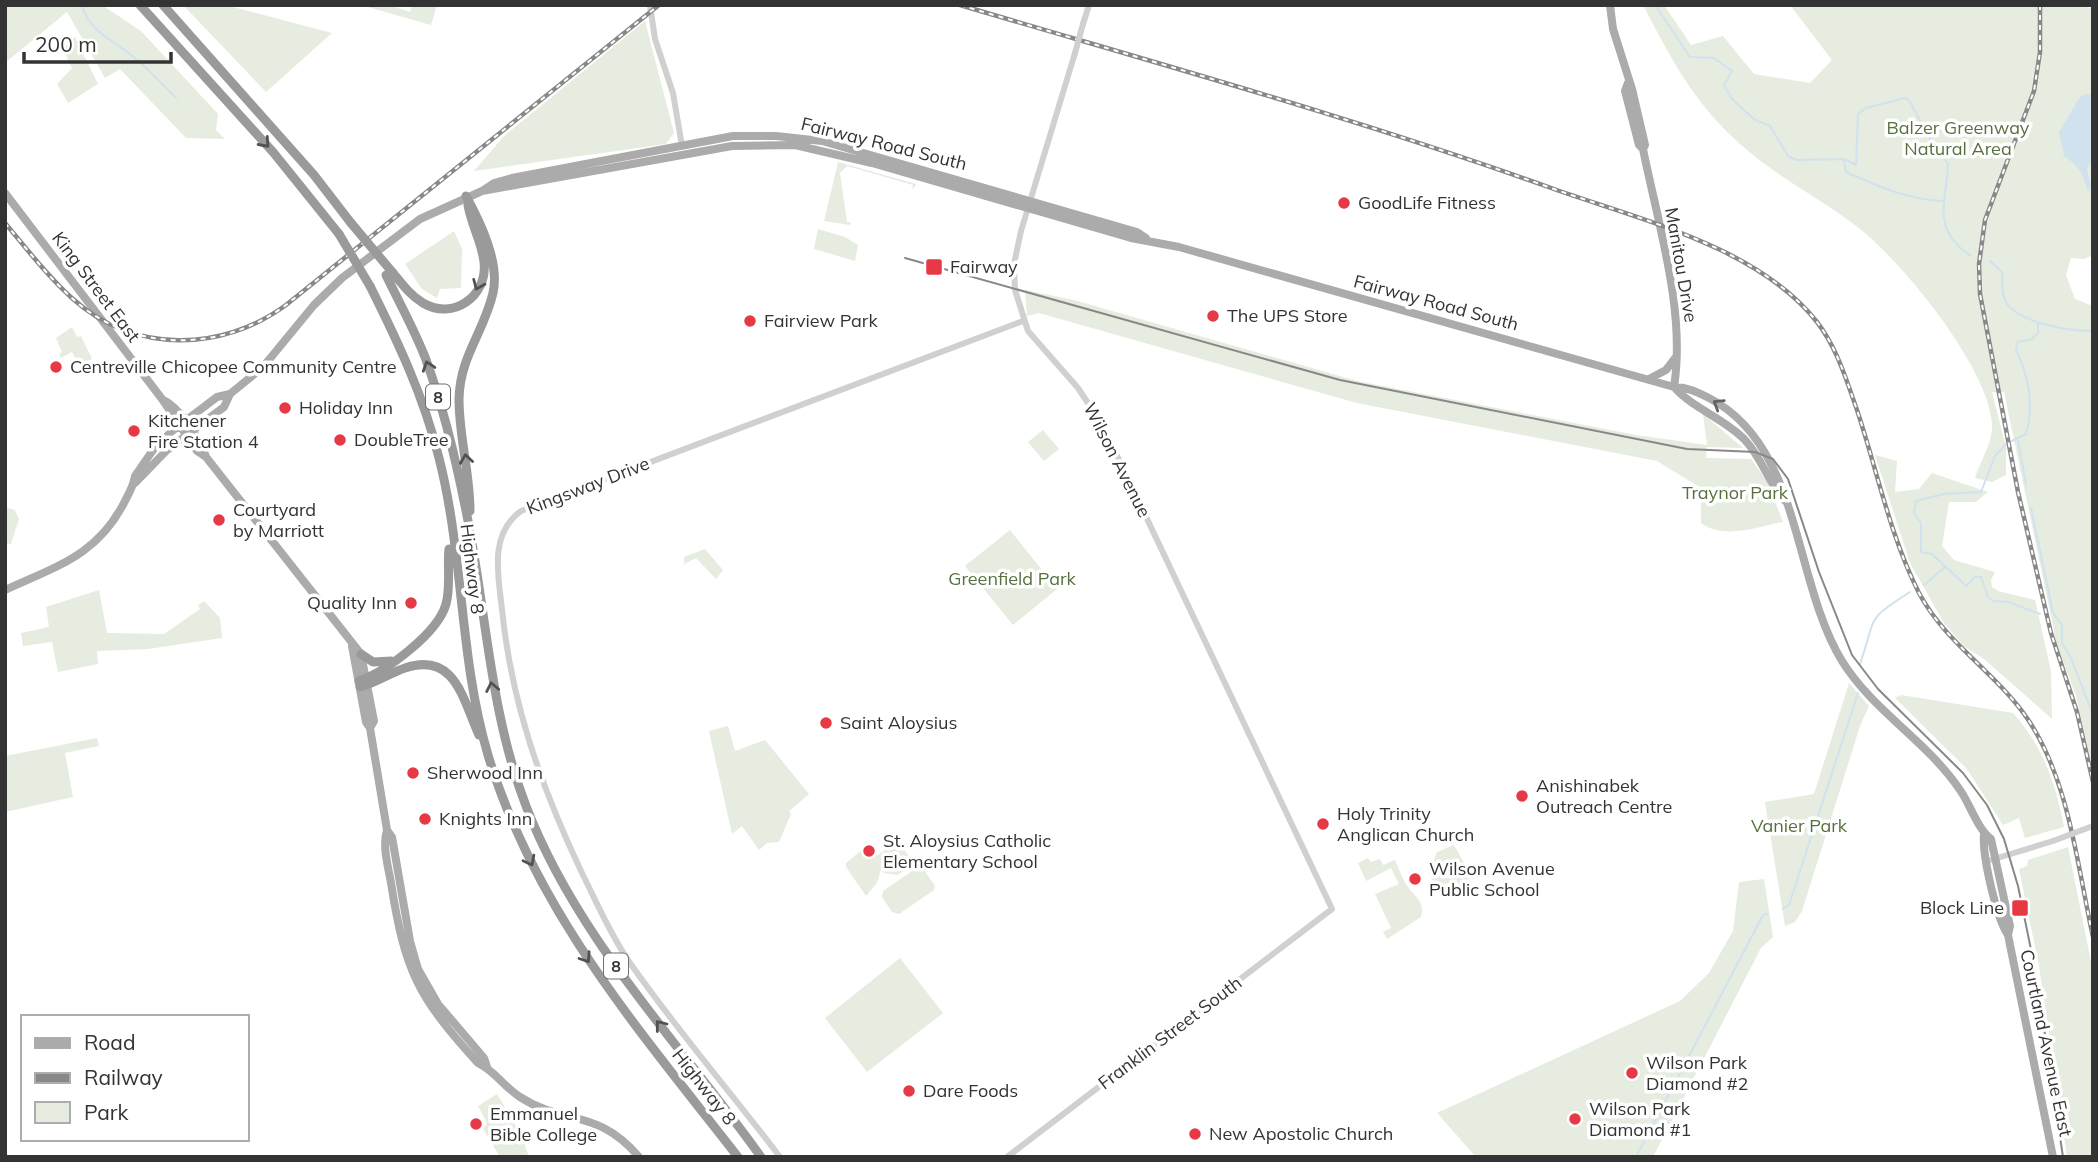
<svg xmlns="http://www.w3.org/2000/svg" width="2098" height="1162" font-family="Mulish,sans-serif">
<rect width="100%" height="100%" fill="#fff"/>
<path fill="#e6ecdf" d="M 5,5 L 102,5 L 141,31 L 218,114 L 216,130 L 225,139 L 186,138 L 120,69 L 105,78 L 67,12 L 6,62 Z
M 183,5 L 225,5 L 332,33 L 266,92 Z
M 361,5 L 390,5 L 410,12 L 412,5 L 437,5 L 431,25 Z
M 1643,5 L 1664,5 L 1691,45 L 1723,36 L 1754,74 L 1810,83 L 1832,60 L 1790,5 L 2070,5 L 2093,8 L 2093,255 L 2084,259 L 2071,258 L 2066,275 L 2075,299 L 2093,306 L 2093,771 L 2076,696 L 2057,645 L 2004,392 L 1992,392 L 2006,447 L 2006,475 L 1992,482 L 1975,478 C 1980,462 1994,440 1992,423 C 1988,367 1903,263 1860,229 C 1821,198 1776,177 1739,143 C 1693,102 1671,58 1643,5 Z
M 645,21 L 674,133 L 666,144 L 474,171 L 504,136 Z
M 75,37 L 98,84 L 68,103 L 57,84 L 72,68 L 63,49 Z
M 838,162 L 916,184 L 915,187 L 912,189 L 913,185 L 847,166 L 840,173 L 847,222 L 851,222 L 850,225 L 824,221 Z
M 818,229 L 845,237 L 858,245 L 855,261 L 814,249 Z
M 454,231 L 462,249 L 461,288 L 440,289 L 437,298 L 422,289 L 405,264 Z
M 1025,290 L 1074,300 L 1357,381 L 1636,435 L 1707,445 L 1703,414 L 1743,448 L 1707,447 L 1706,458 L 1751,459 L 1767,481 L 1783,522 C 1757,527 1724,540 1701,523 L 1701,488 L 1657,461 L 1357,403 L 1039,313 L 1027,316 Z
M 72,327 L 77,337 L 81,336 L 92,359 L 79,365 L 72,352 L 61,358 L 59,354 L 62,352 L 56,338 Z
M 1043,430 L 1059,449 L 1044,461 L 1028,442 Z
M 1875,455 L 1897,461 L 1895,492 L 1919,489 L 1932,473 L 1988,492 L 1976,502 L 1949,502 L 1942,546 L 1954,560 L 1995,572 L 1991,580 L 1992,587 L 1998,591 L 2035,600 L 2051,671 L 2052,719 L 1984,659 L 1965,647 L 1944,623 L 1910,563 Z
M 5,507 L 15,510 L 19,519 L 11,544 L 5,543 Z
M 1010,530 L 1057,589 L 1013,625 L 965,566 Z
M 705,549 L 723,570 L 716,579 L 696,558 L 684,564 L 684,557 Z
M 99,590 L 107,633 L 164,634 L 200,609 L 198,605 L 204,601 L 220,618 L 222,638 L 148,649 L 97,651 L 98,664 L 58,672 L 52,642 L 23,646 L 21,633 L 49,627 L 46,607 Z
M 1849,683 L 1869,706 L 1860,726 L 1802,911 L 1795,922 L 1785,926 L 1765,802 L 1814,794 Z
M 1901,695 L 2013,713 C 2043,746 2056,785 2064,827 L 2025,838 L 2019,818 L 2003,825 L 1967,769 L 1897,700 L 1895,698 Z
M 728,726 L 735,751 L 765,740 L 809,794 L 789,811 L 791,814 L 779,842 L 767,843 L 759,850 L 742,826 L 732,834 L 709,731 Z
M 97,738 L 99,746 L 65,753 L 73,797 L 5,812 L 5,756 Z
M 898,841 L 914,864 L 898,875 L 884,873 L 881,869 L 877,883 L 866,896 L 846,867 L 846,863 L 869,844 L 878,855 Z
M 1454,845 L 1472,877 L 1439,894 L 1429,873 L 1437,852 Z
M 2068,847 L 2093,972 L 2093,1157 L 2067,1157 L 2039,966 L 2019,869 L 2027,866 L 2028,860 Z
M 1368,858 L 1371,862 L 1380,859 L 1383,865 L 1395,860 C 1399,868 1402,879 1408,887 C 1416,899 1425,900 1421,917 L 1387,939 L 1383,932 L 1391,928 L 1375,894 L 1399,884 L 1391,868 L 1366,881 L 1358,863 Z
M 915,869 L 924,870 L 935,886 L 934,890 L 899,914 L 892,912 L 882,897 L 883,891 Z
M 1764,879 L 1773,937 L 1761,948 L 1653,1157 L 1476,1157 L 1437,1113 L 1680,1001 L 1709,973 L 1733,931 L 1739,882 Z
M 900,958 L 943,1013 L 867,1072 L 825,1018 Z
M 497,1094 L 520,1132 L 529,1157 L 500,1157 L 483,1129 L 487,1123 L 478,1106 Z"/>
<path fill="#cfe2ee" d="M 2086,94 L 2093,96 L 2093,158 L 2087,169 L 2091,186 L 2088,192 C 2084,176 2079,165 2064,156 L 2059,132 L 2080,97 Z"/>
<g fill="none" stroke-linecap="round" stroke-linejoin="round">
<path stroke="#cfe2ee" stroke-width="2" d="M 82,5 C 89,33 116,41 136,59 C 150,71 163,85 176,98
M 1655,5 L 1690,57 L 1714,58 L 1732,71 L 1724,85 L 1732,99 L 1755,120 L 1770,126 L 1788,156 L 1796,160 L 1844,159 L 1856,165 L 1858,114 L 1866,108 L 1905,98 L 1909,100 L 1931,141 L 1948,164 C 1946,205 1931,229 1971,256
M 1844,159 L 1846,172 C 1877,186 1909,200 1943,201
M 1990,261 L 2002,272 C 2003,283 2001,295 2007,304 C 2023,324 2070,331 2093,331
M 2012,441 L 2026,434 C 2034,405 2029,376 2016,350 L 2018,342 L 2032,339 L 2038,333 L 2038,323
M 2018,441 L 2026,484
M 2007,443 L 1995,456 L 1981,492 L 1944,494 L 1916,501 L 1914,513 L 1921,523 L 1921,552 L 1932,554 L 1966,586 L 1975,577 L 1981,577 L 1988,597 L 1993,601 L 2008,602 L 2040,614
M 2031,508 L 2053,613 L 2062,625 L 2062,643 L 2071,658 L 2093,715
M 1924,585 L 1945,567
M 1860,664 C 1877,616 1864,621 1910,592
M 1783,909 L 1789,905 L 1858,693
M 1636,1157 L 1763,915 L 1768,914"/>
<path stroke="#d0d0d0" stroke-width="6" d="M 650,5 L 655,39 L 673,93 L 682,146
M 1083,24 L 1089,5
M 1991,860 L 2053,841
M 780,1157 C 730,1091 675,1028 628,960 C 609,932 596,901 581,871 C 541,786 511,702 502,609 C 498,575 489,534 521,511 L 1023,321
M 1007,1157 L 1332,909 L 1103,426 L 1078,388 L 1028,331 L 1015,290 L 1014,264 L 1021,231 L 1075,53"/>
<path stroke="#ababab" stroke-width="8" d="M 1610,5 L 1613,29 L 1632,89 L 1645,145 L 1643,149
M 1628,83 L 1625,91 L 1639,145 L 1643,149 C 1658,224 1686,311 1674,387
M 482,191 L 494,183 L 512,178 L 733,136 L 776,136 L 822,141 L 1137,232 L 1146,238
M 5,193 L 162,399 L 197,451 L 206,457 L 361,654 L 374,721 L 370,728
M 1649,379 L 1666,370 L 1676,357
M 1674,387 C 1693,409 1724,418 1745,440 C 1762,458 1768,482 1784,500
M 162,399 C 180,408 200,437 206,457
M 135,483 L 167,450 L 224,407 L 230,394
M 5,590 C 57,566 98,555 125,501 C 129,493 134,485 135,476 L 153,450 L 172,431 L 217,397 L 230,394 L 263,367 L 314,305 L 342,278 L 420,219 L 482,191 L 732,146 L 795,145 L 872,163 L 1131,238 L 1179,247 L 1674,387 C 1687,387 1697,392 1709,398 C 1802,446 1792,579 1842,661 C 1873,711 1927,741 1960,790 C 1970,804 1977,828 1991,839 L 2010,926 L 2008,935
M 352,646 L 366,722 L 370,728 L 387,830 L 392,837 L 410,941 L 418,969 L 438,1004 L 484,1058 L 487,1067
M 387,830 C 382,846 388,866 391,883 C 405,972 418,997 478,1063 C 494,1070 504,1087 520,1097 C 563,1125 598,1108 639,1157
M 1984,834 C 1982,855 1996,917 2008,935 L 2053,1157"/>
<path stroke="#9a9a9a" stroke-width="9" d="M 140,5 L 273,152 L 339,234
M 163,5 L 314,175 L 351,223
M 466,196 C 480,222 500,262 493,293 C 484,332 460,356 459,399 C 459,437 470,473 470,511
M 393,273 C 402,284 411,296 423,303 C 453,321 488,296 484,262 C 482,243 471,224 468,205
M 386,275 C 399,302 414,329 425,357 C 445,411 458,468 469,526 C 487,621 491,715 526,806 C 577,939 679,1042 761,1157
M 370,286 C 398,342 424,397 439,458 C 464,555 459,658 488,755 C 535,911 640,1031 738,1157
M 361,654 L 373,662 L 391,661
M 359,681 C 387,671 438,633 446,604 C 451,586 447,567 449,549
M 360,687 C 376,683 390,673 405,668 C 456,651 463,701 479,735"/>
<path stroke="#888" stroke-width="2" d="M 905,258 L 1340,380 L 1687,449 L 1755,452 L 1773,459 L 1788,479 L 1819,572 L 1852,655 L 1878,689 L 1963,773 L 1987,805 L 2004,839 L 2018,886 L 2036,974 L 2063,1157"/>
<g stroke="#888" stroke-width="4.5">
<path id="rail" d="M 960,5 C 1159,64 1359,119 1554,189 C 1641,220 1758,247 1817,322 C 1837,348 1846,379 1857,410 C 1877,470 1890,536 1919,593 C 1946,644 1998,674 2029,721 C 2070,784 2077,865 2093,937
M 2040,5 L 2040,52 L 2034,91 L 1985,220 L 1979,264 L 1980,294 L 2018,492 L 2051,633 L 2077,712 L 2093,782
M 5,223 C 27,249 48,277 73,299 C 134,354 222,352 286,305 L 659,5"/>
</g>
<use href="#rail" stroke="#fff" stroke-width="2" stroke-dasharray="5" stroke-linecap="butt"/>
<path stroke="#d0d0d0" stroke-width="6" d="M 1075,53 L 1083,24
M 2053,841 L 2093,826"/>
<path stroke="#9a9a9a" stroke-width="9" d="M 351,223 L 393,273
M 339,234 L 370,286"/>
</g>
<defs><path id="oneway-chevron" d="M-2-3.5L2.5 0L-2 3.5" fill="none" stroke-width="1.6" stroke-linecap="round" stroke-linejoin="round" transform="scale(1.75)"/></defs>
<g stroke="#525252">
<use href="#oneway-chevron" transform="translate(265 143) rotate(48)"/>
<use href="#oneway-chevron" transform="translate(478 285) rotate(113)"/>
<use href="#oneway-chevron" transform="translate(428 366) rotate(-108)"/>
<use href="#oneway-chevron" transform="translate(466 459) rotate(-98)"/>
<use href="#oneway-chevron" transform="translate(492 687) rotate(-101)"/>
<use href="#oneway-chevron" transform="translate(530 861) rotate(63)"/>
<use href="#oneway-chevron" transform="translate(586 958) rotate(56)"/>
<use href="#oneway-chevron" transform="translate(660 1025) rotate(-128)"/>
</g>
<use stroke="#636363" href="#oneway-chevron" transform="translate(1718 404) rotate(-148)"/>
<g fill="#e63946" stroke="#fff" stroke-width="2.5">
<circle cx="1344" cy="203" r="7"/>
<rect x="925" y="258" width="18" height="18" rx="3.5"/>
<circle cx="1213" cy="316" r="7"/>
<circle cx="750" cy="321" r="7"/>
<circle cx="56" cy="367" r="7"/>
<circle cx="285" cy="408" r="7"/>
<circle cx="134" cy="431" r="7"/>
<circle cx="340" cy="440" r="7"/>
<circle cx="219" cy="520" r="7"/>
<circle cx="411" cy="603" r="7"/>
<circle cx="826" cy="723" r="7"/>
<circle cx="413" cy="773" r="7"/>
<circle cx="1522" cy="796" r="7"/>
<circle cx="425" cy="819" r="7"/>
<circle cx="1323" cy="824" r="7"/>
<circle cx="869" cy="851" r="7"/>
<circle cx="1415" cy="879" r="7"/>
<rect x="2011" y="899" width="18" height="18" rx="3.5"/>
<circle cx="1632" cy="1073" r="7"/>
<circle cx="909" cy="1091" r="7"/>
<circle cx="1575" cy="1119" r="7"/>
<circle cx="476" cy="1124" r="7"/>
<circle cx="1195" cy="1134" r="7"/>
</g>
<g text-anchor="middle" stroke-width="7" stroke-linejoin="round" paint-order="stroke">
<g fill="#fff" stroke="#707070" stroke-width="2">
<rect x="426" y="384.5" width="24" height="25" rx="5"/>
<rect x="604" y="953.5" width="24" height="25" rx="5"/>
</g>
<g font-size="16" font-weight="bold" fill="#333">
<text x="438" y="403">8</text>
<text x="616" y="972">8</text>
</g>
<g font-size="18" fill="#56703f" stroke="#fff">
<text x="1958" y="134">Balzer Greenway<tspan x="1958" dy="21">Natural Area</tspan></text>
<text x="1735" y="499">Traynor Park</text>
<text x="1012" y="585">Greenfield Park</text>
<text x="1799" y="832">Vanier Park</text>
</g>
<g font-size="18" fill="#333" stroke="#fff">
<text transform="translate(884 144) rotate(14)" y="6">Fairway Road South</text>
<text transform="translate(1681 265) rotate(80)" y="6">Manitou Drive</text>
<text transform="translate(96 287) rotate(53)" y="6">King Street East</text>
<text transform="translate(1436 303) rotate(15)" y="6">Fairway Road South</text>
<text transform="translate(1117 460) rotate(63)" y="6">Wilson Avenue</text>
<text transform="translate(588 486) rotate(-21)" y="6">Kingsway Drive</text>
<text transform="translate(472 569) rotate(83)" y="6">Highway 8</text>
<text transform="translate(1170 1033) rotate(-37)" y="6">Franklin Street South</text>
<text transform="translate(2046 1043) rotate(78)" y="6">Courtland Avenue East</text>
<text transform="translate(704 1087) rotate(52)" y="6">Highway 8</text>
</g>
<g font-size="18" fill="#333" stroke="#fff" text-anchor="start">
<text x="1358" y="209">GoodLife Fitness</text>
<text x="950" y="273">Fairway</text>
<text x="1227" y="322">The UPS Store</text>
<text x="764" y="327">Fairview Park</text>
<text x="70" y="373">Centreville Chicopee Community Centre</text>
<text x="299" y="414">Holiday Inn</text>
<text x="148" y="427">Kitchener<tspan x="148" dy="21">Fire Station 4</tspan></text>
<text x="354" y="446">DoubleTree</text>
<text x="233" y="516">Courtyard<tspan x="233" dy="21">by Marriott</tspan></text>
<text x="397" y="609" text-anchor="end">Quality Inn</text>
<text x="840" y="729">Saint Aloysius</text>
<text x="427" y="779">Sherwood Inn</text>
<text x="1536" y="792">Anishinabek<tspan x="1536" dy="21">Outreach Centre</tspan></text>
<text x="1337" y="820">Holy Trinity<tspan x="1337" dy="21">Anglican Church</tspan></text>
<text x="439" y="825">Knights Inn</text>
<text x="883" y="847">St. Aloysius Catholic<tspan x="883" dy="21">Elementary School</tspan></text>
<text x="1429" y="875">Wilson Avenue<tspan x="1429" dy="21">Public School</tspan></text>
<text x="2004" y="914" text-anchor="end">Block Line</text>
<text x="1646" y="1069">Wilson Park<tspan x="1646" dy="21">Diamond #2</tspan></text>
<text x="923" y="1097">Dare Foods</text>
<text x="1589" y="1115">Wilson Park<tspan x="1589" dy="21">Diamond #1</tspan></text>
<text x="490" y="1120">Emmanuel<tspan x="490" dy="21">Bible College</tspan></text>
<text x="1209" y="1140">New Apostolic Church</text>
</g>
</g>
<rect width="2098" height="1162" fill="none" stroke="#333333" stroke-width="14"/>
<rect x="21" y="1015" width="228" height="126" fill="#ffffff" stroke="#adadad" stroke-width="2"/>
<rect x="35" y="1038" width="35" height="10" fill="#ababab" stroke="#adadad" stroke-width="2"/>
<text x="84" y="1050" font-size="21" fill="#333333">Road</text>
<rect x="35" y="1073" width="35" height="10" fill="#888888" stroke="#adadad" stroke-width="2"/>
<text x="84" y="1085" font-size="21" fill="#333333">Railway</text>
<rect x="35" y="1102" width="35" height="21" fill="#e6ecdf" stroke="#adadad" stroke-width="2"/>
<text x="84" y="1120" font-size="21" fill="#333333">Park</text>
<path d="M24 52v10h147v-10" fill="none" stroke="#333333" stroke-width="3.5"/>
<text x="35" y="52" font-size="21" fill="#333333" stroke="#ffffff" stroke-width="5" paint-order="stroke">200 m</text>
</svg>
